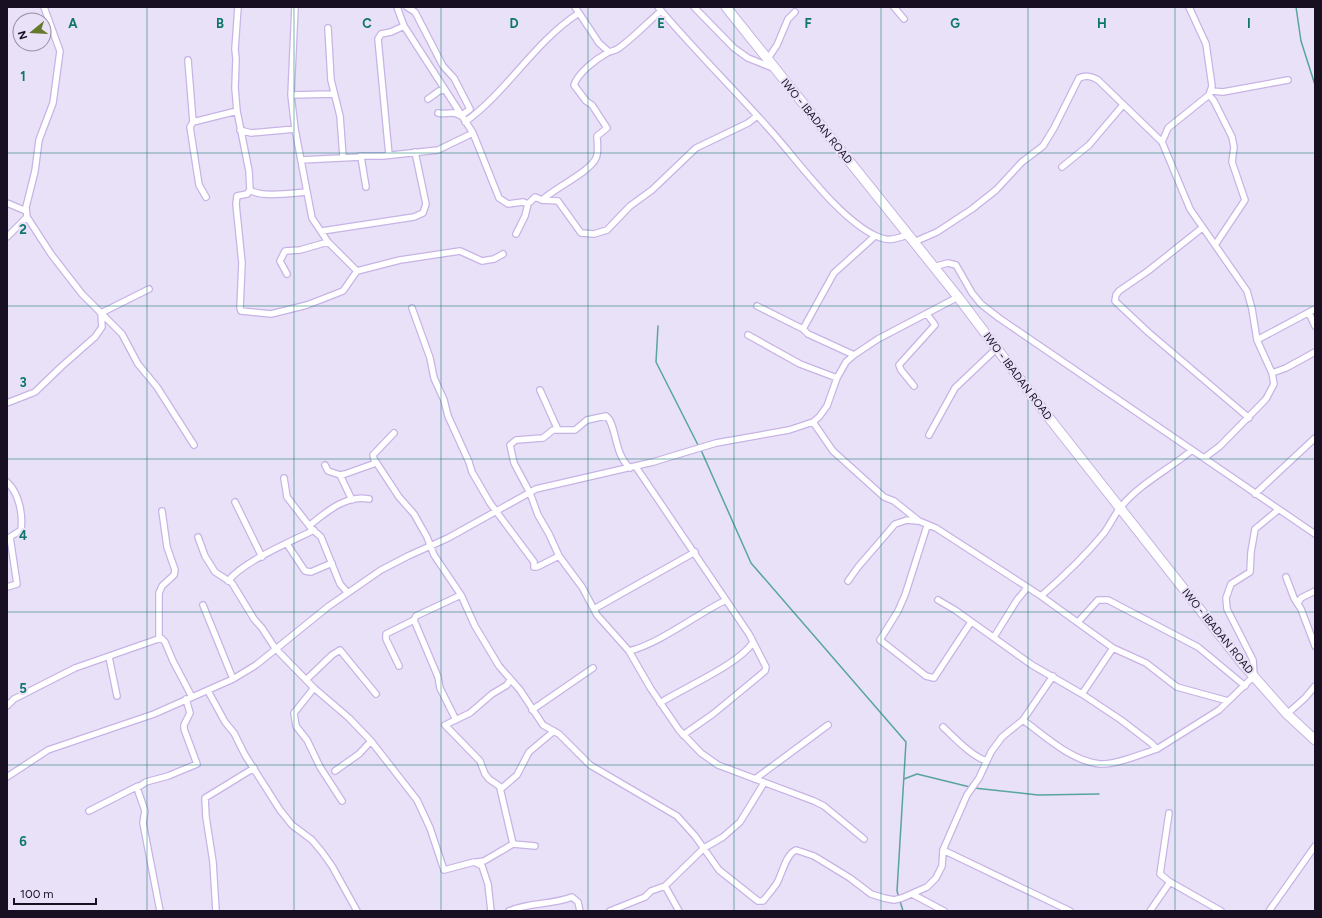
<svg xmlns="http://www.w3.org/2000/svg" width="1322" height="918" font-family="Figtree,sans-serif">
<rect width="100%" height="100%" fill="#e9e1f7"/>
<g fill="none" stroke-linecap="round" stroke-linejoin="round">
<path stroke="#58a59f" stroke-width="1.5" d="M 1296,7 L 1301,41 L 1315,85
M 658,326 L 656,362 L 699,447
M 701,450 L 751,563 L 906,742 L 897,891 L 899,898
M 904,779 L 917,774 L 970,787
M 974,788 L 1038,795 L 1099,794
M 900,901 L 903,911"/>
<g stroke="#c7b3e6" stroke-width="8">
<path id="minor" d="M 44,7 L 60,51 L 53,103 L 39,140 L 35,171 L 26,207 L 27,217 L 51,254 L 82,294 L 122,334 L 138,364 L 157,387 L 194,445
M 238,7 L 235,49 L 236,59 L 235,88 L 237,111 L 249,171 L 250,190 L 247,194 L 237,196 L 236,204 L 242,263 L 240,308 L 241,311 L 271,314 L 307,305 L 343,291 L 357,271 L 328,242 L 312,218 L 295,129 L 291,95 L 295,7
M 397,7 L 404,26 L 473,133 L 499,198 L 508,204 L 523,202 L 528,204 L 535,197 L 542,200 L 558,201 L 581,233 L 594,234 L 607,230 L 630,206 L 652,190 L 696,148 L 748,123 L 757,116
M 407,7 L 415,12 L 443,66 L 454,78 L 470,109 L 461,116 C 453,110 447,115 438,113
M 575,7 L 599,43 L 609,52
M 658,7 C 694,50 734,89 771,131 C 799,162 838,218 876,236 C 889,242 894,239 908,235
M 694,7 L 734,48 L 748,58 L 773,68
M 894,7 L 904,19
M 328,28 L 331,80 L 340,116 L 343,157
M 188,60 L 193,122
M 767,60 L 777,45 L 788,19 L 795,12
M 1211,91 L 1223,92 L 1288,80
M 291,95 L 334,94
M 1209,95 L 1214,101 L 1232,137 L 1234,147 L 1232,162 L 1245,200 L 1215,245
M 428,99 L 439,91 L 444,90
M 465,122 C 508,91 534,42 579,13
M 240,130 L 251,133 L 295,129
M 1162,142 L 1168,128 L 1209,95 L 1212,86 L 1206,44 L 1189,7
M 389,155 L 378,39 L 381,34 L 391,32 L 404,26
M 360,156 L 383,156 L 438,150 L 473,133
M 301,160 L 361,157 L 366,187
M 1062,167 L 1089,145 L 1123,105
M 250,190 C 261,198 293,193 307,192
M 206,197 L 199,185 L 190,127 L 193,122 L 237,111
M 542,200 C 555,188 591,171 596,158 C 599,152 597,143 597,136 L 607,128 L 592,105 L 586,101 L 574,85 C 578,73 596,59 607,53 C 611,51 615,51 619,48 C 634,37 647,23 661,11
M 7,203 L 26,211
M 1202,228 L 1148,271 L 1119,291 L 1116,295 L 1115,301 L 1148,332 L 1249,418
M 322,231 L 414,217 L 423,213 L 426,204 L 415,152
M 516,234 L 525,216 L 528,204
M 7,237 L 27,217
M 914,242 L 937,232 L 972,209 L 996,190 L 1022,162 L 1043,146 L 1054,128 L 1079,78 C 1086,75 1091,76 1098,80 L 1162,142 L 1190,209 L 1247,291 L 1252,309 L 1257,340 L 1272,373 L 1274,384 L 1266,399 L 1220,446 L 1204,458
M 933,267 L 948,263 L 956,265 L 972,293 L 981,304 L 999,318 L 1315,534
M 357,271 L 400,260 L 460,251 L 482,261 L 494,259 L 503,254
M 287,274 L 280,261 L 285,251 L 300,250 L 328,242
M 757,306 L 803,329
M 412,308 L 430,358 L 434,378 L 444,400 L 448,416 L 469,462 L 472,472 L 490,503 L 534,562 L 534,567 L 537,567 L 559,556
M 101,313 L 149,289
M 1309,313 L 1315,326
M 748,335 L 800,364 L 837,378
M 1257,340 L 1315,309
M 854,355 L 808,334 L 803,329 L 834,273 L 875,236
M 1272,373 L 1286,368 L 1315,352
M 914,386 L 901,370 L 899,365 L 935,325 L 927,314
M 540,390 L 558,430
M 7,403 L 35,392 L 62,366 L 95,337 L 102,327 L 101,313
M 813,422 L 833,451 L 884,497 L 894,501 L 919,521 L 936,528 L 1041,596 L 1113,648 L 1146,663 L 1177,687 L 1228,701
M 394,433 L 373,455 L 374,459 L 399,497 L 414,514 L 427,537 L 434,555 L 461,595 L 475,626 L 499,666 L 520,690 L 543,725 L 559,734 L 590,765 L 677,816 L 695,836 L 719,870 L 758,901 L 763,901 C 768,895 773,889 777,883 C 782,874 786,854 796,850 L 814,856 L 850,878 L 871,894 L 884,898 L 894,900 L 902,898 L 927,887 L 936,878 L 942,866 L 943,850 L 967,795 L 979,778 L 991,752 L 1002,737 L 1023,720 L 1053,676
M 929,435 L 955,388 L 997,348
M 325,465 L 328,471 L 340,475 L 345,474 L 376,463
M 636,467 L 749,634 L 766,667 L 765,671 L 713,714 L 683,735
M 630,468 C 613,453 617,424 606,416 L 587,420 L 575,430 L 553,430 L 543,438 L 516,440 L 510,445 L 514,463 L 530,493 L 538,515 L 549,534 L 559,556 L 582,587 L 597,615 L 629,651 L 651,689 L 679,730 L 701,753 L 718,765 L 814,801 L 824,806 L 864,839
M 340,475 L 352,500
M 284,478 L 287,497 L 311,528 L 321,537 L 340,584 L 348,593
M 7,482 C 19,493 23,514 21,530 L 10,537 L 17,584 L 7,587
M 1255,494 L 1315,438
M 235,502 L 262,557
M 310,525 C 326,512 347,494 369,499
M 927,526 L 905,595 L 898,611 L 880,640 L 926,676 L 934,678 L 971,622
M 198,537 L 205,556 L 215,572 L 232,583 L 254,619 L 262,628 L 275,648 L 314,688 L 349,718 L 371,741 L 417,800 L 430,828 L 444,870 L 474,862 L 482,866 L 488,884 L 491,911
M 287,544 L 305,571 L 311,572 L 332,563
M 1286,577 L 1294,598 L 1301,609 L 1315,646
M 228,581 C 244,561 290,542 314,530
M 848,581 L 858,567 L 895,524 L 907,520 L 918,521
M 1041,596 C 1063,577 1085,556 1104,533 C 1110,525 1114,515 1121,507 C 1139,484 1170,469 1192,450
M 938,600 L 955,610 L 1032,665 L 1082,694 L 1121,720 L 1151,743 L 1157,749 L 1219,710 L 1254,676 L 1253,660 L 1227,609 L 1226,598 L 1231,584 L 1250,572 L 1251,552 L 1255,529 L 1278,510
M 1298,603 L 1301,598 L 1315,591
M 203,605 L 233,679
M 594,609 L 695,552
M 1078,622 L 1098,600 L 1108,600 L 1198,647 L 1245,686
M 994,637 L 1017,600 L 1027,588
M 159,638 L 159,593 L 162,586 L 174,575 L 175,570 L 167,547 L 162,511
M 629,651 C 659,644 697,614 726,600
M 109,657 L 117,696
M 399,666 L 386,639 L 386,634 L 414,620
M 307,679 L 332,655 L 340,650 L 376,694
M 510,680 L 507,685 L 492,694 L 470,713 L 445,725 L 480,761 L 485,774 L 489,779 L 502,788 L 517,775 L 529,752 L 554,731
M 314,688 L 294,713 L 296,726 L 307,740 L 320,767 L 342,801
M 208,691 L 225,722 L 234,733 L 245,755 L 280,810 L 292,825 L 312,840 L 322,852 L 332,866 L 357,911
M 1082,694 L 1113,648
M 660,703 C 683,688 740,664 753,642
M 7,706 L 14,699 L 75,668 L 161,638 L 165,642 L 173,661 L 192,697
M 532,710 L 593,668
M 1287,714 L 1305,698 L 1315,686
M 456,720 L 440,688 L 438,677 L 414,620 L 416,616 L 461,595
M 1023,720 C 1045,736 1071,761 1100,764 C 1116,765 1141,754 1157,749
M 943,727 C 954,737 972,757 987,761
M 335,771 L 359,754 L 371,741
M 7,777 L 48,750 L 154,714 L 233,679 L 256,665 L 329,606 L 381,570 L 408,556 L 448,538 L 536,489 L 653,462 L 716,443 L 789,430 L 813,422 L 819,417 L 827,406 L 837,378 L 846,362 L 854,355 L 878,339 L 958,297
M 755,779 L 828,725
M 500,788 L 513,844
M 89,811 L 138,786
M 1169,813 L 1160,874 L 1170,882 L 1221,911
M 943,850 L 1070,911
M 477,862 L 484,861 L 513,844 L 535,846
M 665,886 L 679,911
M 912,894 L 944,911
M 160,911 L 143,823 L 145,811 L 137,788 L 146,782 L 168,776 L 197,764 L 184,729 L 184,725 L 190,713 L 186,699
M 216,911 L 213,862 L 206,817 L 205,798 L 254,768
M 509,911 C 529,902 552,905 572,897 L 578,902 L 580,911
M 610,911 L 645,897 L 651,891 L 665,886 L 704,848 L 723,837 L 740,822 L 764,783
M 1150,911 L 1170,882
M 1269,911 L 1315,846"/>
</g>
<g stroke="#c7b3e6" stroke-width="11">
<path id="primary" d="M 726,7 L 958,297 L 1050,419 L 1242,663 L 1287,714 L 1315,740"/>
</g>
<use href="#minor" stroke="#fff" stroke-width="5.5"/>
<use href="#primary" stroke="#fff" stroke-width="9"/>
</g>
<path fill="none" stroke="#0f766e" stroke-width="1" stroke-opacity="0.55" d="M 147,7 L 147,911M 294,7 L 294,911M 441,7 L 441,911M 588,7 L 588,911M 734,7 L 734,911M 881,7 L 881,911M 1028,7 L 1028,911M 1175,7 L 1175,911M 7,153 L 1315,153M 7,306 L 1315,306M 7,459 L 1315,459M 7,612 L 1315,612M 7,765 L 1315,765"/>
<g text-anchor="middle" stroke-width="4" stroke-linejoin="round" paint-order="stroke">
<g font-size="11" fill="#181022" stroke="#e9e1f7">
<text transform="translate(817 121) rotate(51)" y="4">IWO - IBADAN ROAD</text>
<text transform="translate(1018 376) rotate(53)" y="4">IWO - IBADAN ROAD</text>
<text transform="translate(1218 631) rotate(51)" y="4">IWO - IBADAN ROAD</text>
</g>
</g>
<g font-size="13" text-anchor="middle" font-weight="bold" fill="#0f766e" stroke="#e9e1f7" stroke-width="4" stroke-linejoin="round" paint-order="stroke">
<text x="73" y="28">A</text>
<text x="220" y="28">B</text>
<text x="367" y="28">C</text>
<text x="514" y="28">D</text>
<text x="661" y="28">E</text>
<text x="808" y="28">F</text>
<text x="955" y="28">G</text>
<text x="1102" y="28">H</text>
<text x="1249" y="28">I</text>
<text x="23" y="81">1</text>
<text x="23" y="234">2</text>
<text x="23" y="387">3</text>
<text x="23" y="540">4</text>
<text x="23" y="693">5</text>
<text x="23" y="846">6</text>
</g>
<rect width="1322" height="918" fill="none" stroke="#181022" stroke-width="16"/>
<g transform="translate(32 32) rotate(252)"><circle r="19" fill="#e9e1f7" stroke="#958da2"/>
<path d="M0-3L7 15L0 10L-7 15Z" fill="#64792a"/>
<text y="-6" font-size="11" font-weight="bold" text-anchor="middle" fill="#181022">N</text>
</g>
<path d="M14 898v6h82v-6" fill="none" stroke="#181022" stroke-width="2"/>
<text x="20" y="898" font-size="12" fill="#181022" stroke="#e9e1f7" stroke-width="3" paint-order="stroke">100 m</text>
</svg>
